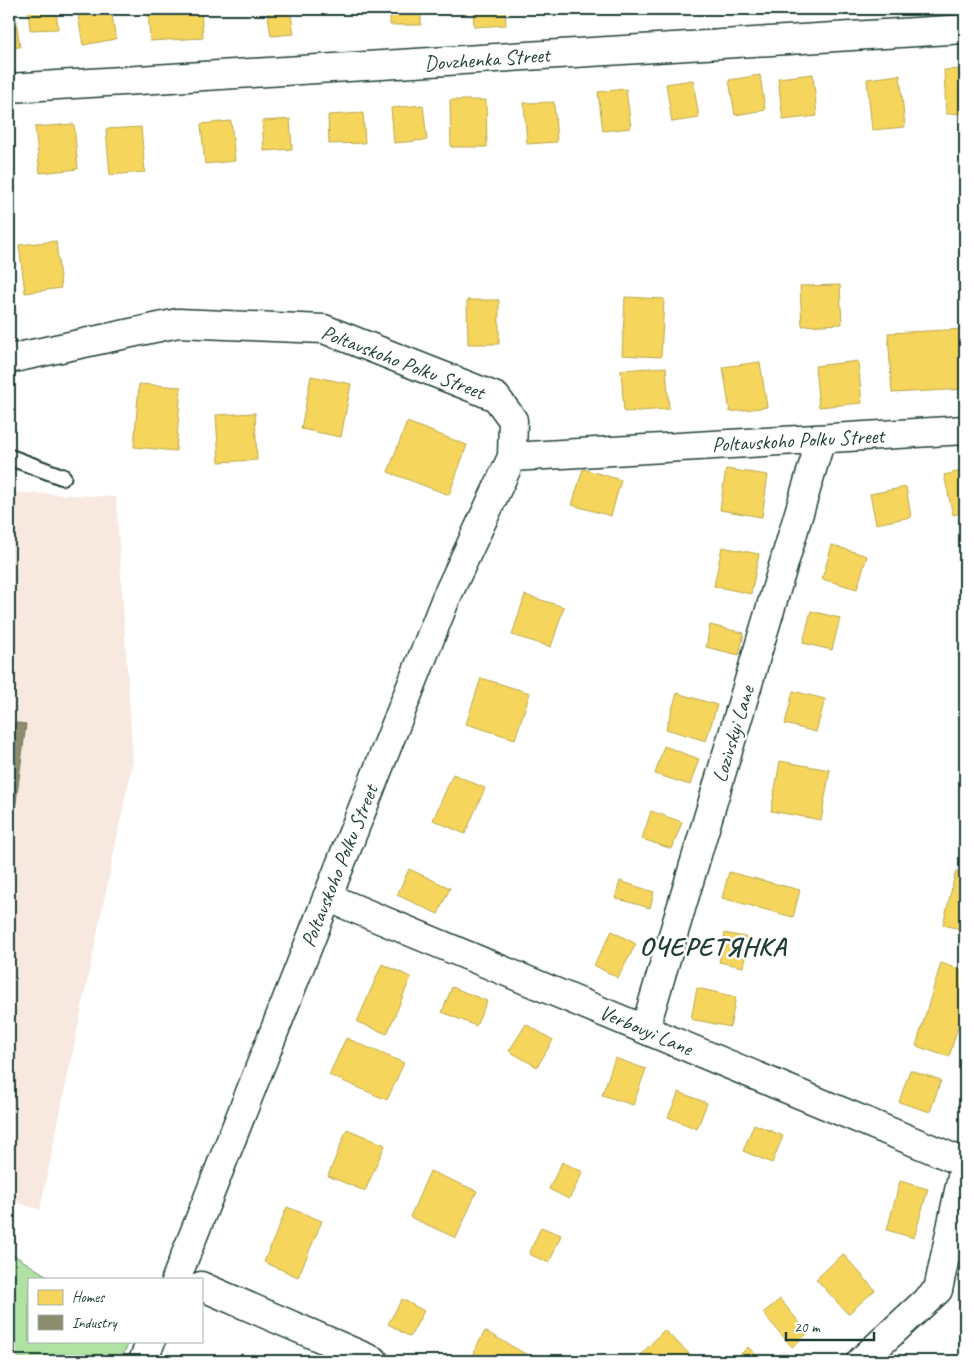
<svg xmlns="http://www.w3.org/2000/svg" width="974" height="1370" font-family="Caveat,sans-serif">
<rect width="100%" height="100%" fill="#fff"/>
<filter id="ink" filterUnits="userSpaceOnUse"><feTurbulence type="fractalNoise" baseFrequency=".02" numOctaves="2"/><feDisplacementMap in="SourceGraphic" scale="10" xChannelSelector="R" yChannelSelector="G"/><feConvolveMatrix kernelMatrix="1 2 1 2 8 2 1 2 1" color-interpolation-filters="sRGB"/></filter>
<g filter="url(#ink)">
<path fill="#f7e9df" d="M 9,492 L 116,497 L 133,760 L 40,1210 L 9,1200 Z"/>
<path fill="#afe2a3" stroke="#67906c" d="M 9,1252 L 52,1279 L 29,1279 L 29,1341 L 130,1341 L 120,1361 L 9,1361 Z"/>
<path fill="#f6d55c" stroke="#b6a750" d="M 28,9 L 56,9 L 58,29 L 30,30 Z
M 77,9 L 111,9 L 116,39 L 83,45 Z
M 148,9 L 201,9 L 203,38 L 150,41 Z
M 267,9 L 290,9 L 294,34 L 271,36 Z
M 390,9 L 421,9 L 421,25 L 390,25 Z
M 473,9 L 505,9 L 506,25 L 474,27 Z
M 15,13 L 20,47 L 9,48 L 9,14 Z
M 965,69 L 965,113 L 946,114 L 944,70 Z
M 813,74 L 817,116 L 783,120 L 778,78 Z
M 760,75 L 765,110 L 735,115 L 729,80 Z
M 900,75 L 905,127 L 872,130 L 867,79 Z
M 693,80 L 699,118 L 672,122 L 666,84 Z
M 626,89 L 631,128 L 603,131 L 598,92 Z
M 450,100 L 486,100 L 487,147 L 451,147 Z
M 554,102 L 557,142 L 527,144 L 524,103 Z
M 423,105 L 427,140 L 394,143 L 391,108 Z
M 363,113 L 365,143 L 329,144 L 328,115 Z
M 290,119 L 292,149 L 264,151 L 262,121 Z
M 231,121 L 235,161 L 205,164 L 201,124 Z
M 74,124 L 78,169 L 40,173 L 35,127 Z
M 141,127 L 145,172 L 110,175 L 106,129 Z
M 56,241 L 61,288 L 25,293 L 19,245 Z
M 840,285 L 842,324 L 802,326 L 800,286 Z
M 625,297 L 664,299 L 661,357 L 622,355 Z
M 467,300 L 499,300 L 499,344 L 468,344 Z
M 965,329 L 965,389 L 892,393 L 888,333 Z
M 858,361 L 862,403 L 819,407 L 815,366 Z
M 760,362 L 767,407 L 730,412 L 723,367 Z
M 666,367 L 669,409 L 624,412 L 621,370 Z
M 311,376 L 351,384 L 341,437 L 301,429 Z
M 139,384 L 181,387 L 176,451 L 134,447 Z
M 255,413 L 257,460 L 219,462 L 216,415 Z
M 407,422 L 467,445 L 449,495 L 388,472 Z
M 583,469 L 621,480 L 611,516 L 572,505 Z
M 726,469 L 768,475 L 762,517 L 720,510 Z
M 965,470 L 965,512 L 953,515 L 944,475 Z
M 906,487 L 911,517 L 876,524 L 870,494 Z
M 832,545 L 867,556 L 857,589 L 822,579 Z
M 722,547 L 759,554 L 751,594 L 714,586 Z
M 525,595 L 564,607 L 551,647 L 512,635 Z
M 811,611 L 840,618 L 832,650 L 803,643 Z
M 710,625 L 744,633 L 739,655 L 706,647 Z
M 481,678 L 530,693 L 515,739 L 466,724 Z
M 793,691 L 825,699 L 816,732 L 785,724 Z
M 677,693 L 717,705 L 706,741 L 666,729 Z
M 664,746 L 699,759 L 690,785 L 655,774 Z
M 780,761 L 830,770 L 821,820 L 771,811 Z
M 453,774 L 485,788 L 465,834 L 433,820 Z
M 651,811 L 682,822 L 672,849 L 642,839 Z
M 409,869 L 450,888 L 438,914 L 397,895 Z
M 956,871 L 965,874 L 965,930 L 943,925 Z
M 729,872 L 800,890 L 793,917 L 722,898 Z
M 620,881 L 654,892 L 650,908 L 615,898 Z
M 612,931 L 636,944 L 618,978 L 594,965 Z
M 725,933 L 749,938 L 743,967 L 719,962 Z
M 941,963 L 965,971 L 965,1003 L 949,1057 L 916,1046 Z
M 382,964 L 411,977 L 387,1034 L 357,1022 Z
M 452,987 L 487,1001 L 476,1026 L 442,1012 Z
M 697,988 L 736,997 L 730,1027 L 691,1019 Z
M 526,1024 L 553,1040 L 537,1067 L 509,1051 Z
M 346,1038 L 404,1063 L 387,1100 L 329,1075 Z
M 615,1058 L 646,1069 L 633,1105 L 602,1095 Z
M 910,1070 L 941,1080 L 930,1112 L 899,1102 Z
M 679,1092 L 707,1103 L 697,1129 L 668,1117 Z
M 754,1124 L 783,1136 L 772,1163 L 743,1151 Z
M 347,1129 L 385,1145 L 365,1191 L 328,1176 Z
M 562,1162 L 583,1172 L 569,1199 L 549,1189 Z
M 430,1171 L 477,1191 L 456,1238 L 410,1217 Z
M 900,1181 L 928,1189 L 914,1238 L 887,1230 Z
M 287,1207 L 322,1221 L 298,1277 L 264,1262 Z
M 541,1227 L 561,1235 L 549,1263 L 529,1254 Z
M 843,1254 L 875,1290 L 848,1314 L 816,1279 Z
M 402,1299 L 424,1311 L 410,1337 L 388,1324 Z
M 780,1299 L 808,1333 L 792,1347 L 763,1313 Z
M 664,1330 L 695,1359 L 693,1361 L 635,1361 Z
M 485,1331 L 538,1361 L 483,1361 L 472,1355 Z
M 748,1347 L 762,1361 L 734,1361 Z
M 249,1356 L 262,1361 L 247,1361 Z"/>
<path fill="#8c8c6e" stroke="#6b745d" d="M 9,722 L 26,724 L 9,857 Z"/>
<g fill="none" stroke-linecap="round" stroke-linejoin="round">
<g stroke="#1f3d34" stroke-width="19">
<path id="lane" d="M 9,457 L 63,477"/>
</g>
<g stroke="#1f3d34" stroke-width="31">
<path id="street" d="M 9,88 L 965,29
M 9,359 L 178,323 L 324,329 L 496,397 L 513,420 L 512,457 L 446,598 L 176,1279
M 512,457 L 965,430
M 327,897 L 965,1163
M 645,1029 L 821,439
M 201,1286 L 374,1361
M 143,1361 L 151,1341
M 861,1361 L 938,1290 L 965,1162"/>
</g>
<use href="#lane" stroke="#fff" stroke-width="15"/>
<use href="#street" stroke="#fff" stroke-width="28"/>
</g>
</g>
<g text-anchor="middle" stroke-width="5" stroke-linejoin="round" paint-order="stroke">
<g font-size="21" fill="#1f3d34" stroke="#fff">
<text transform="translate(487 59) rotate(-4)" y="7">Dovzhenka Street</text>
<text transform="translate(403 362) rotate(21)" y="7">Poltavskoho Polku Street</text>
<text transform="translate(798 440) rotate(-3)" y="7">Poltavskoho Polku Street</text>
<text transform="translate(733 734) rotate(-73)" y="7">Lozivskyi Lane</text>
<text transform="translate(339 866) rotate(-68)" y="7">Poltavskoho Polku Street</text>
<text transform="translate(646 1030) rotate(23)" y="7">Verbovyi Lane</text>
</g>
<g font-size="26" font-weight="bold" letter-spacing="1" fill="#1f3d34" stroke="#fff">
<text x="713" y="955">ОЧЕРЕТЯНКА</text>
</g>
</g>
<rect width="974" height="1370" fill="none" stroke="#fff" stroke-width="30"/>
<rect x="15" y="15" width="944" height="1340" fill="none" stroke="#1f3d34" stroke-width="2" filter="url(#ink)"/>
<rect x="28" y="1278" width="175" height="65" fill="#ffffff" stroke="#a5b1ae"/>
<rect x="38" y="1290" width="25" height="15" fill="#f6d55c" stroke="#a5b1ae"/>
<text x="72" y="1302" font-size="15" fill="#1f3d34">Homes</text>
<rect x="38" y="1315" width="25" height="15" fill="#8c8c6e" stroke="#a5b1ae"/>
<text x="72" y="1328" font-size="15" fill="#1f3d34">Industry</text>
<path d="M786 1332v8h88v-8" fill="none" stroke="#1f3d34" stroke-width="2.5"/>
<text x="794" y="1332" font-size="15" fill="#1f3d34" stroke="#ffffff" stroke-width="4" paint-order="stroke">20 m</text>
</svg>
